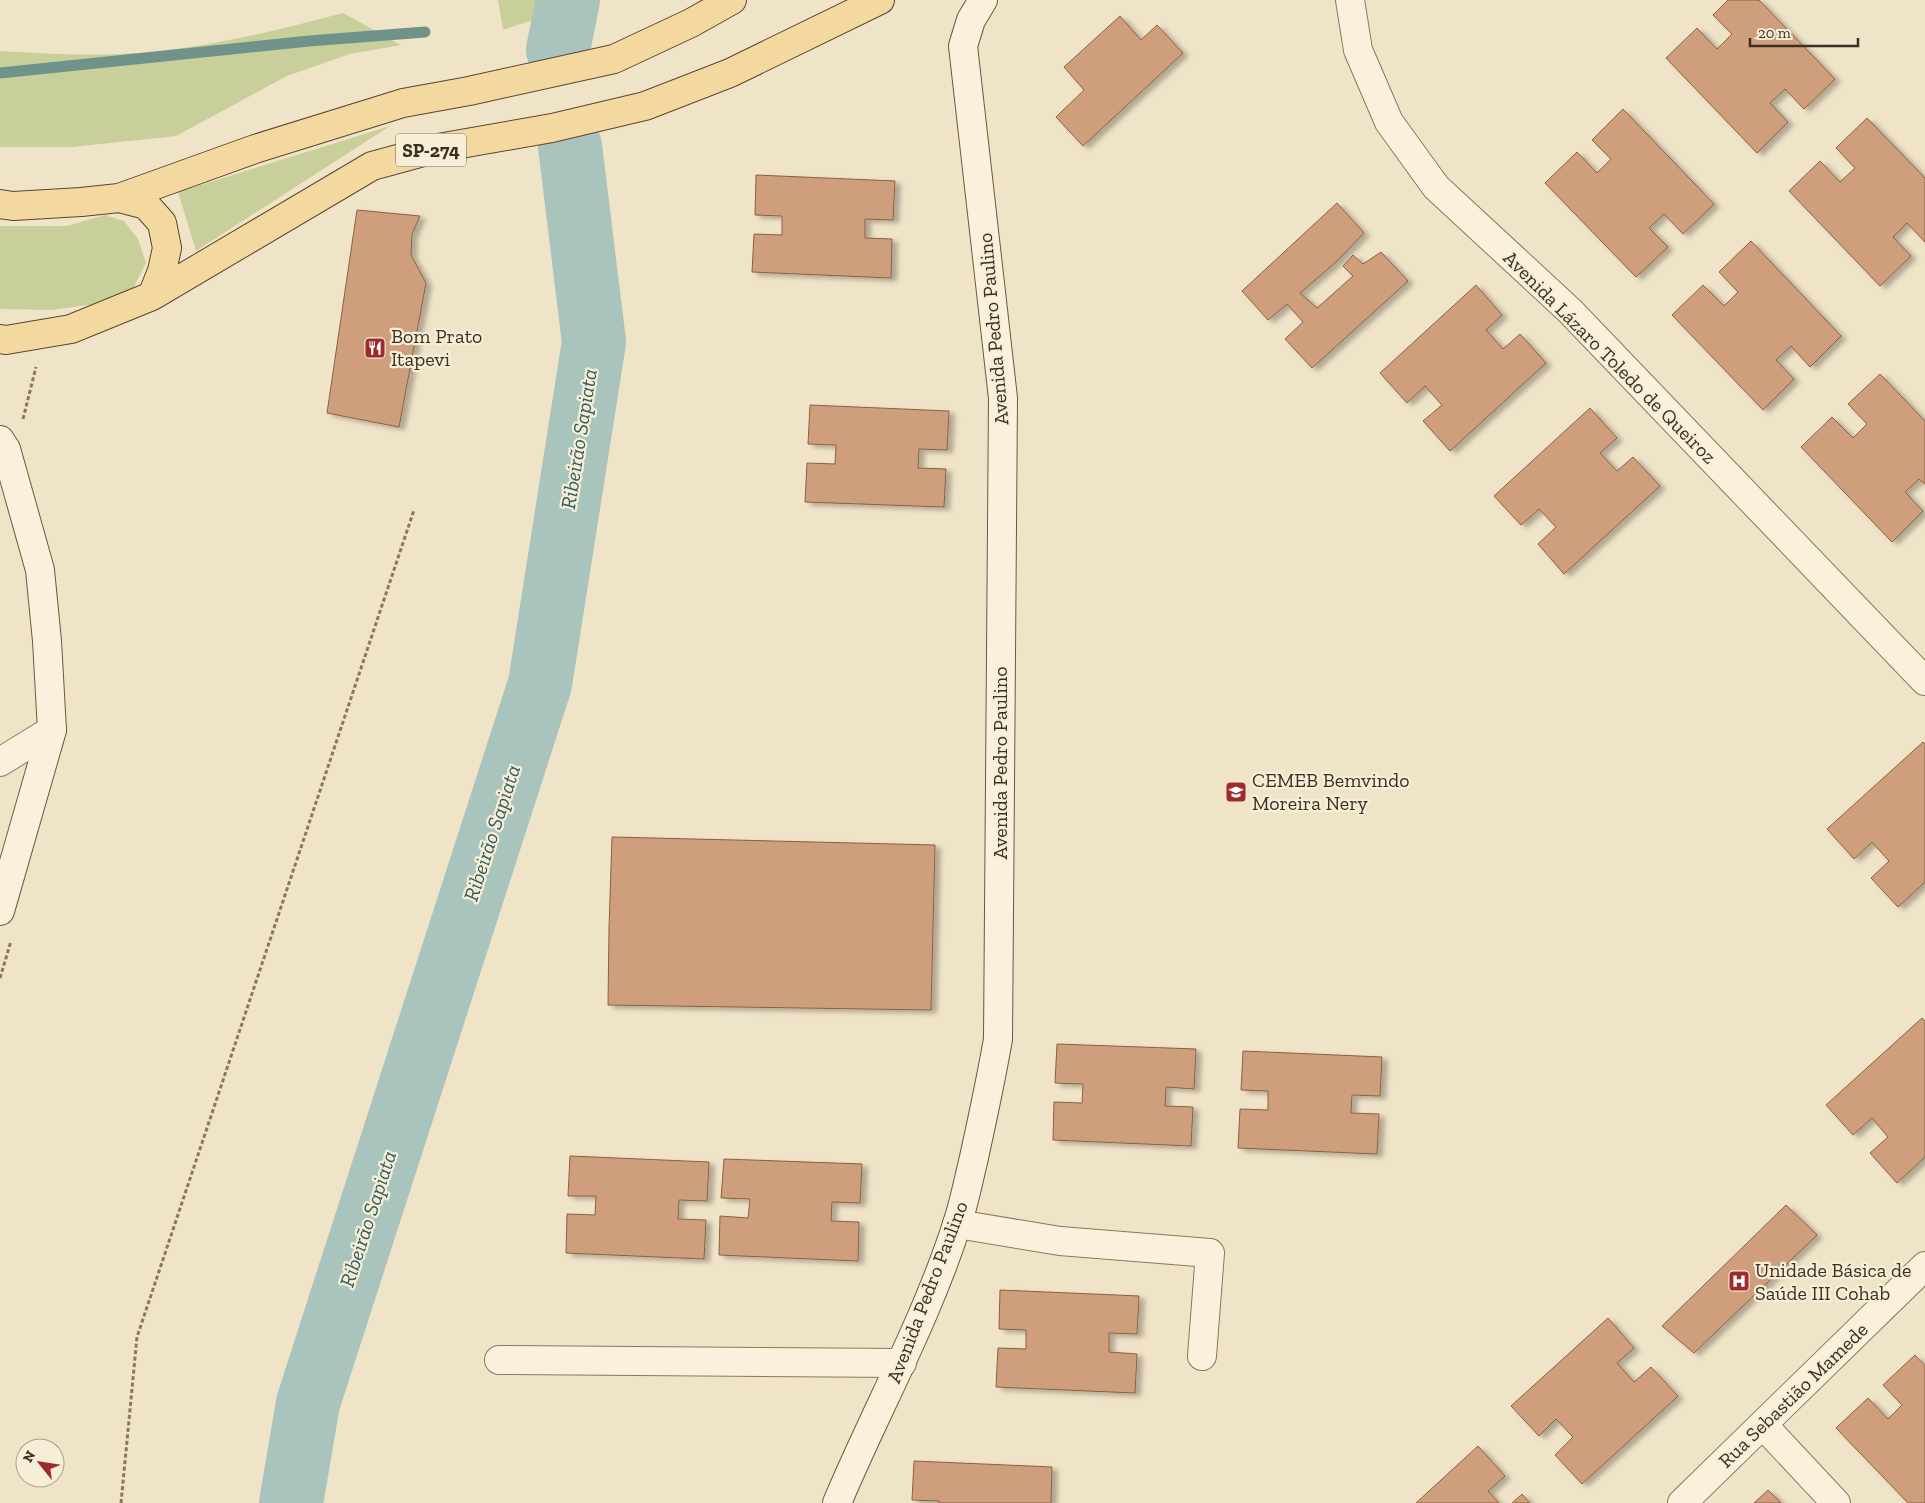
<svg xmlns="http://www.w3.org/2000/svg" width="1925" height="1503" font-family="'Zilla Slab',serif">
<defs>
<filter id="shadow"><feDropShadow dx="5.5" dy="3" stdDeviation="2.5" flood-color="#0004"/></filter>
</defs>
<rect width="100%" height="100%" fill="#f0e4c8"/>
<path fill="#c9cf9b" d="M 498,0 L 592,0 L 503,30 Z
M 343,13 L 401,45 L 350,54 L 287,76 L 176,136 L 72,147 L 0,147 L 0,51 C 49,54 99,57 149,52 C 215,46 279,30 343,13 Z
M 390,126 L 196,251 L 178,192 Z
M 105,215 L 124,221 L 138,239 L 146,263 L 134,287 L 104,303 L 51,310 L 0,309 L 0,226 L 67,226 Z"/>
<g fill="none" stroke-linecap="round" stroke-linejoin="round">
<path stroke="#6f938a" stroke-width="11" d="M 0,73 L 309,41 L 425,32"/>
<path stroke="#a9c4bc" stroke-width="64" d="M 558,50 L 568,0
M 291,1503 L 308,1403 L 540,684 L 594,342 L 570,146"/>
</g>
<path fill="#cf9f7d" stroke="#8d5f41" filter="url(#shadow)" d="M 1728,0 L 1759,0 L 1835,79 L 1804,109 L 1785,89 L 1770,103 L 1788,122 L 1757,153 L 1666,58 L 1697,28 L 1717,49 L 1732,34 L 1713,15 Z
M 1120,16 L 1141,40 L 1157,25 L 1183,53 L 1083,146 L 1056,117 L 1084,90 L 1064,67 Z
M 1623,109 L 1714,204 L 1683,234 L 1664,214 L 1649,228 L 1668,247 L 1636,277 L 1545,183 L 1577,152 L 1597,173 L 1611,159 L 1592,140 Z
M 1867,118 L 1925,178 L 1925,242 L 1907,223 L 1893,237 L 1911,256 L 1880,286 L 1789,191 L 1820,161 L 1840,182 L 1855,168 L 1836,148 Z
M 756,175 L 895,181 L 893,220 L 865,219 L 865,238 L 892,239 L 891,278 L 752,272 L 754,234 L 782,235 L 782,216 L 755,215 Z
M 1337,203 L 1364,233 L 1337,261 L 1300,293 L 1317,308 L 1353,276 L 1343,266 L 1353,255 L 1363,264 L 1381,252 L 1408,281 L 1312,368 L 1285,339 L 1303,322 L 1287,304 L 1268,320 L 1242,291 Z
M 357,210 L 420,216 L 412,234 L 411,255 L 426,283 L 399,427 L 327,413 Z
M 1751,241 L 1841,336 L 1810,367 L 1791,346 L 1776,360 L 1794,379 L 1763,410 L 1672,315 L 1703,285 L 1724,306 L 1738,292 L 1719,272 Z
M 1476,285 L 1502,315 L 1486,330 L 1503,349 L 1520,334 L 1546,363 L 1450,451 L 1423,421 L 1442,405 L 1425,386 L 1407,403 L 1380,373 Z
M 1880,374 L 1925,421 L 1925,484 L 1919,479 L 1905,492 L 1923,511 L 1892,542 L 1801,447 L 1832,417 L 1853,438 L 1867,424 L 1848,404 Z
M 810,405 L 949,411 L 947,450 L 919,449 L 918,468 L 946,469 L 944,507 L 805,502 L 807,463 L 835,464 L 836,445 L 808,444 Z
M 1590,408 L 1617,438 L 1600,453 L 1617,471 L 1633,457 L 1660,486 L 1564,574 L 1538,544 L 1556,527 L 1539,509 L 1521,525 L 1494,496 Z
M 1923,742 L 1925,744 L 1925,882 L 1898,907 L 1871,878 L 1889,861 L 1872,842 L 1854,859 L 1827,829 Z
M 612,837 L 935,845 L 931,1010 L 608,1005 L 609,928 Z
M 1922,1018 L 1925,1021 L 1925,1157 L 1897,1183 L 1870,1153 L 1888,1137 L 1872,1118 L 1853,1135 L 1826,1105 Z
M 1057,1044 L 1196,1049 L 1194,1089 L 1166,1087 L 1165,1106 L 1193,1107 L 1191,1146 L 1053,1140 L 1054,1102 L 1082,1103 L 1083,1084 L 1055,1083 Z
M 1243,1051 L 1382,1057 L 1380,1096 L 1352,1095 L 1351,1113 L 1379,1114 L 1377,1154 L 1238,1148 L 1240,1109 L 1268,1110 L 1268,1091 L 1241,1090 Z
M 570,1156 L 709,1162 L 707,1201 L 679,1200 L 678,1219 L 706,1220 L 704,1259 L 566,1253 L 567,1214 L 595,1215 L 596,1196 L 568,1196 Z
M 724,1159 L 862,1164 L 860,1203 L 832,1202 L 831,1221 L 859,1222 L 858,1261 L 719,1255 L 720,1216 L 748,1218 L 750,1199 L 721,1198 Z
M 1786,1205 L 1817,1235 L 1694,1353 L 1662,1326 Z
M 1000,1290 L 1139,1296 L 1137,1334 L 1109,1333 L 1109,1352 L 1137,1354 L 1135,1393 L 996,1387 L 998,1348 L 1026,1349 L 1026,1330 L 999,1329 Z
M 1608,1318 L 1634,1348 L 1617,1363 L 1634,1382 L 1651,1367 L 1678,1396 L 1582,1484 L 1555,1455 L 1573,1437 L 1556,1419 L 1539,1436 L 1511,1406 Z
M 1915,1355 L 1925,1366 L 1925,1503 L 1908,1503 L 1836,1428 L 1868,1398 L 1888,1419 L 1902,1405 L 1883,1385 Z
M 1478,1446 L 1505,1476 L 1488,1491 L 1499,1503 L 1416,1503 Z
M 914,1461 L 1052,1467 L 1051,1503 L 939,1503 L 939,1501 L 912,1500 Z
M 1768,1490 L 1781,1503 L 1754,1503 Z
M 1522,1494 L 1530,1503 L 1512,1503 Z"/>
<g fill="none" stroke-linecap="round" stroke-linejoin="round">
<g stroke="#8d765c" stroke-width="30">
<path id="street" d="M 1350,0 L 1358,50 L 1389,122 L 1436,187 L 1570,311 L 1925,681
M 0,762 L 52,730
M 957,1224 L 1060,1241 L 1210,1253 L 1202,1356
M 499,1360 L 902,1363
M 1763,1425 L 1836,1503
M 1682,1503 L 1925,1266"/>
</g>
<g stroke="#6f573f" stroke-width="30">
<path id="secondary" d="M 0,440 L 6,449 L 40,570 L 47,641 L 52,730 L 0,911
M 837,1503 C 876,1410 926,1321 957,1224 C 964,1204 968,1182 973,1162 C 982,1121 991,1080 998,1039 L 1003,398 L 963,46 L 971,20 L 983,0"/>
</g>
<g stroke="#5b4430" stroke-width="30">
<path id="primary" d="M 119,198 L 146,205 L 162,223 L 167,248 L 162,271 L 152,296
M 0,204 L 13,206 L 81,202 L 119,198 L 255,149 L 403,103 L 469,91 L 614,59 L 691,23 L 732,0
M 0,339 L 6,340 L 71,329 L 152,296 L 372,166 L 438,148 L 552,128 L 645,106 L 730,73 L 880,0"/>
</g>
<path stroke="#8d765c" stroke-width="3" stroke-dasharray="4 2.5" stroke-linecap="butt" d="M 23,419 L 36,367
M 0,978 L 11,941
M 121,1503 L 137,1337 L 414,510"/>
<use href="#street" stroke="#faf1dc" stroke-width="28"/>
<use href="#secondary" stroke="#faf1dc" stroke-width="28"/>
<use href="#primary" stroke="#f3d9a0" stroke-width="28"/>
</g>
<defs>
<g id="restaurant-square" transform="scale(1.125)"><rect x="-9" y="-9" width="18" height="18" rx="4" fill="#9e2a2b" stroke="#f7eed8"/><path d="M-5-6h1v4h1v-4h1v4h1v-4h1v5L-1.5 .5V6h-2V.5L-5-1ZM5-6V6H3V1.5H1.5Q1.5-4 5-6Z" fill="#fff"/></g>
<g id="school-square" transform="scale(1.125)"><rect x="-9" y="-9" width="18" height="18" rx="4" fill="#9e2a2b" stroke="#f7eed8"/><path d="M0-5L7-2L0 1L-7-2ZM-4 1L0 2.5L4 1V4Q0 6-4 4Z" fill="#fff"/></g>
<g id="hospital-square" transform="scale(1.125)"><rect x="-9" y="-9" width="18" height="18" rx="4" fill="#9e2a2b" stroke="#f7eed8"/><path d="M-5-5h3v3.5h4V-5h3V5h-3V1.5h-4V5h-3Z" fill="#fff"/></g>
</defs>
<g fill-rule="evenodd">
<use href="#restaurant-square" x="375" y="348"/>
<use href="#school-square" x="1236" y="792"/>
<use href="#hospital-square" x="1739" y="1281"/>
</g>
<g text-anchor="middle" stroke-width="4.5" stroke-linejoin="round" paint-order="stroke">
<rect fill="#f7eed8" stroke="#756857" stroke-width="1" x="396" y="133.5" width="70" height="33" rx="4"/>
<g font-size="19" font-weight="bold" fill="#3d2e20">
<text x="431" y="157">SP-274</text>
</g>
<g font-size="20" fill="#3d2e20" stroke="#f7eed8">
<text transform="translate(993 329) rotate(-95)" y="7">Avenida Pedro Paulino</text>
<text transform="translate(1610 357) rotate(45)" y="7">Avenida Lázaro Toledo de Queiroz</text>
<text transform="translate(1000 763) rotate(-90)" y="7">Avenida Pedro Paulino</text>
<text transform="translate(927 1292) rotate(-69)" y="7">Avenida Pedro Paulino</text>
<text transform="translate(1793 1395) rotate(-44)" y="7">Rua Sebastião Mamede</text>
</g>
<g font-size="20" fill="#3d2e20" stroke="#f7eed8" text-anchor="start">
<text x="391" y="343">Bom Prato<tspan x="391" dy="23">Itapevi</tspan></text>
<text x="1252" y="787">CEMEB Bemvindo<tspan x="1252" dy="23">Moreira Nery</tspan></text>
<text x="1755" y="1277">Unidade Básica de<tspan x="1755" dy="23">Saúde III Cohab</tspan></text>
</g>
<g font-size="21" font-style="italic" fill="#2f5d5a" stroke="#f7eed8">
<text transform="translate(579 439) rotate(-81)" y="7">Ribeirão Sapiata</text>
<text transform="translate(492 833) rotate(-72)" y="7">Ribeirão Sapiata</text>
<text transform="translate(368 1219) rotate(-72)" y="7">Ribeirão Sapiata</text>
</g>
</g>
<g transform="translate(40 1463) rotate(300)"><circle r="24" fill="#f7eed8" stroke="#ada18e"/>
<path d="M0-4L9 19L0 12L-9 19Z" fill="#9e2a2b"/>
<text y="-8" font-size="14" font-weight="bold" text-anchor="middle" fill="#3d2e20">N</text>
</g>
<path d="M1750 38v8h108v-8" fill="none" stroke="#3d2e20" stroke-width="2.5"/>
<text x="1758" y="38" font-size="15" fill="#3d2e20" stroke="#f7eed8" stroke-width="4" paint-order="stroke">20 m</text>
</svg>
